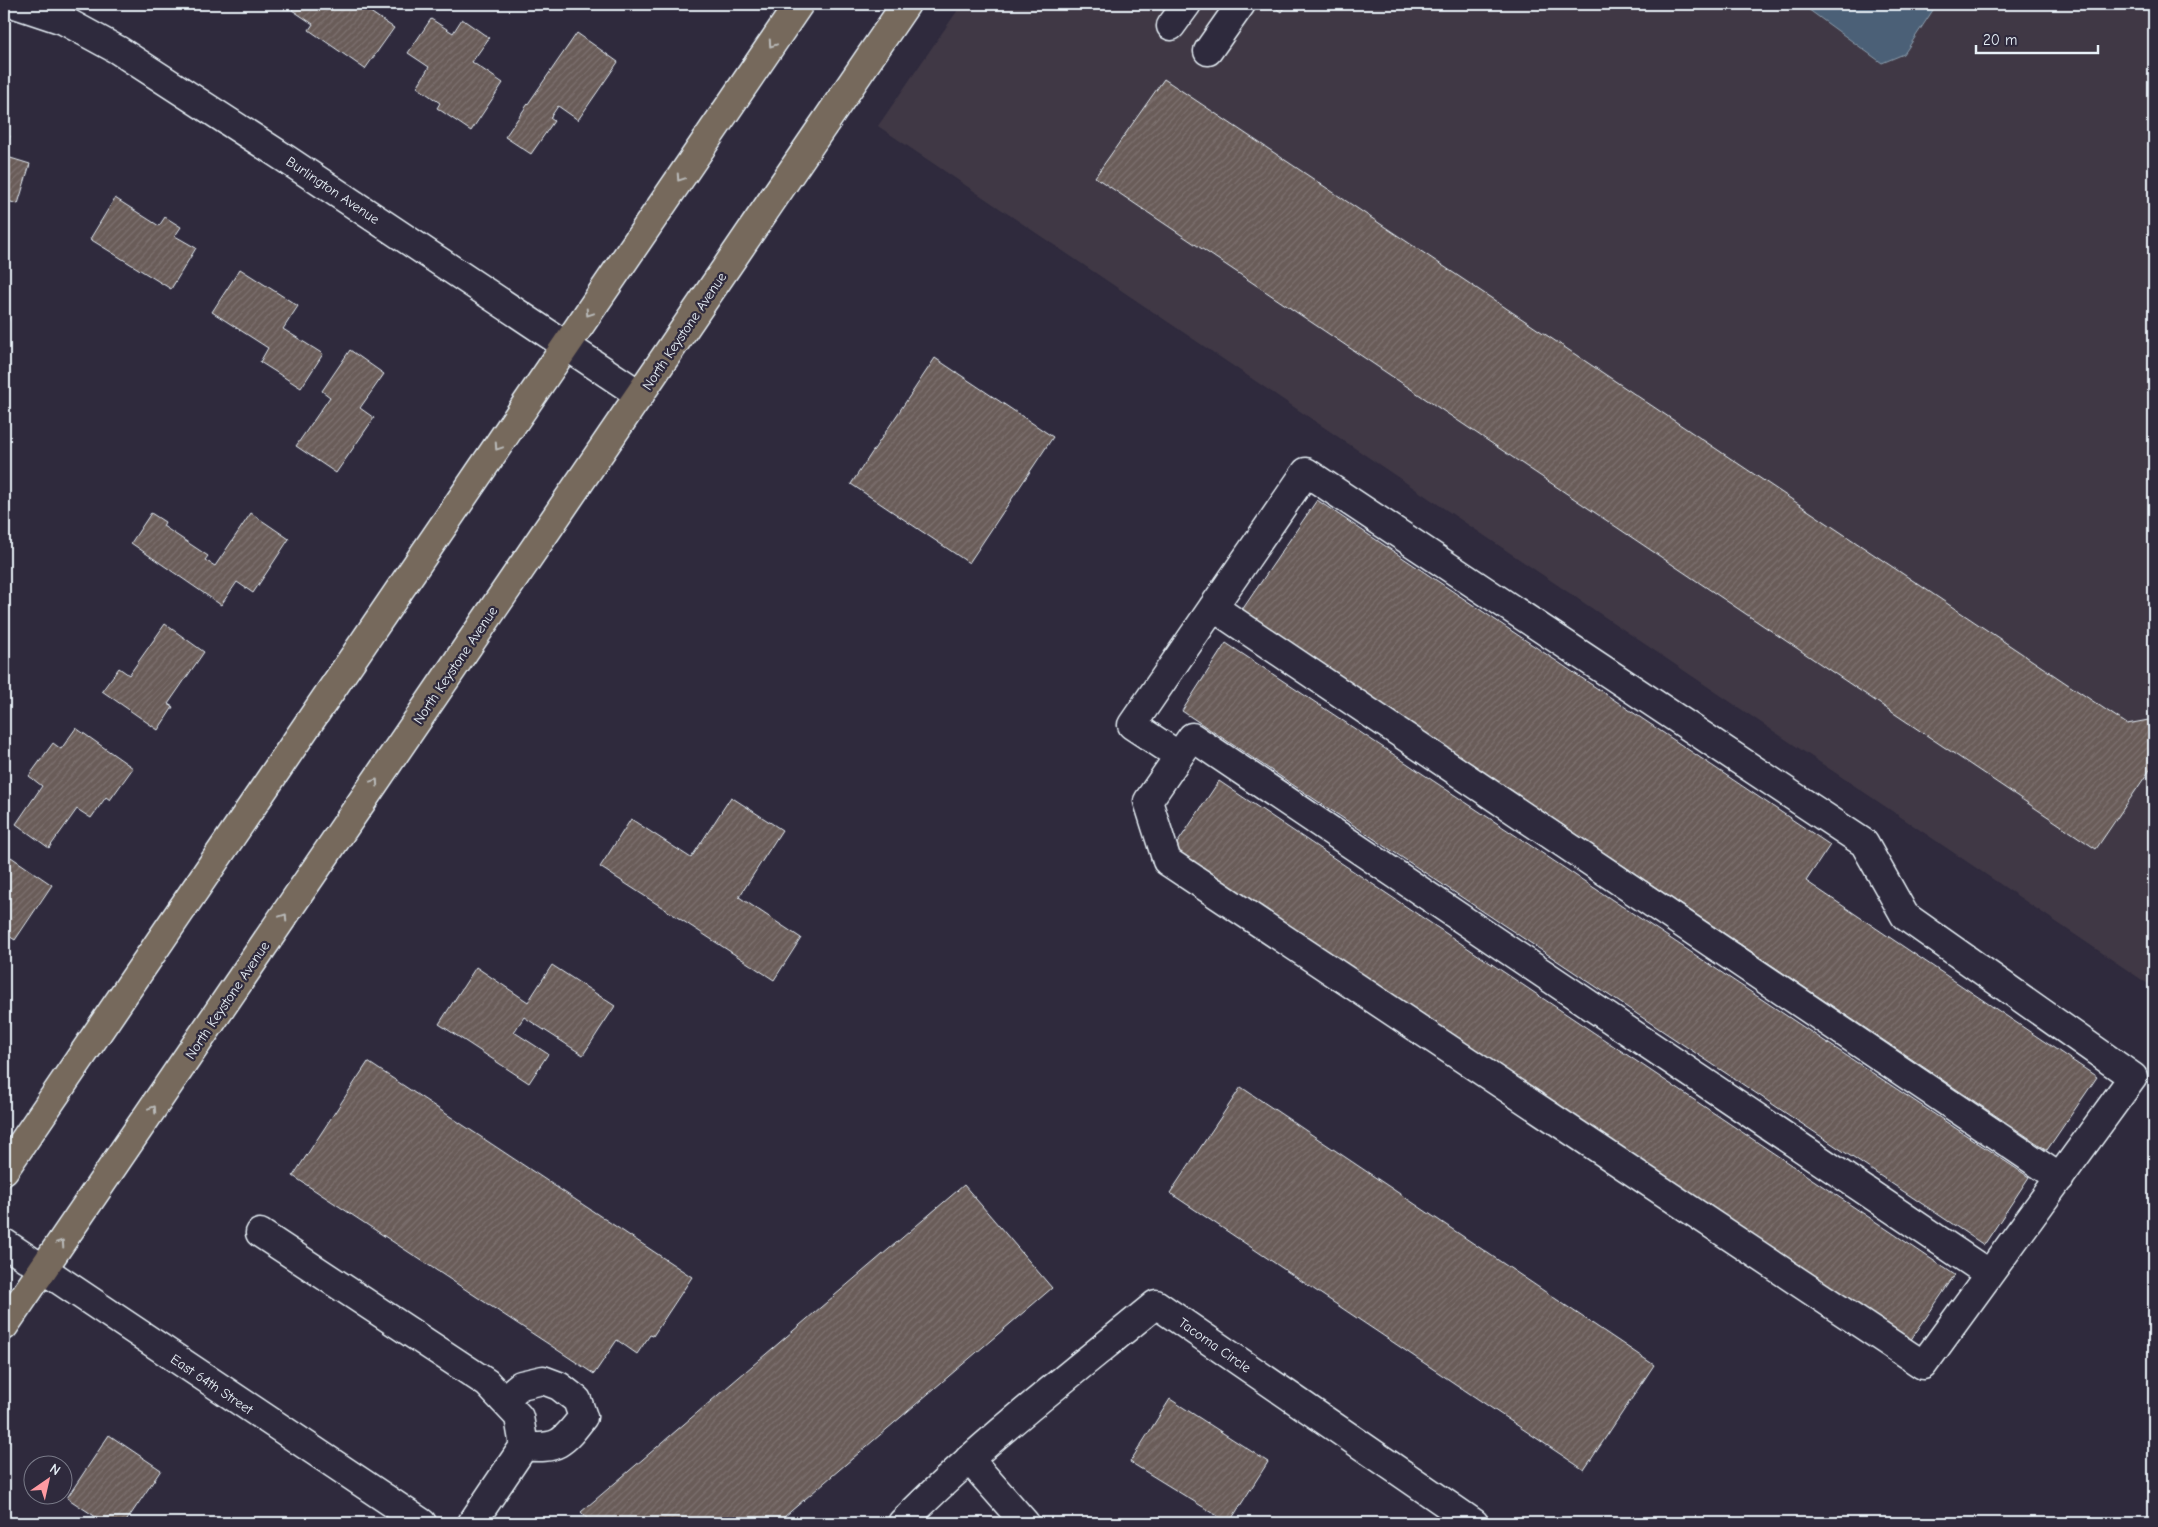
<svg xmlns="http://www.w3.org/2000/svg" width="2158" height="1527" font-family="'Comic Neue',sans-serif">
<defs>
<pattern id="building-hatch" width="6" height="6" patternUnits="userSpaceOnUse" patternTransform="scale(1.25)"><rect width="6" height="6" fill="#695b58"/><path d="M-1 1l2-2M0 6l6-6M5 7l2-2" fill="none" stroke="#7e7371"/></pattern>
</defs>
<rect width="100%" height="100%" fill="#2f2a3d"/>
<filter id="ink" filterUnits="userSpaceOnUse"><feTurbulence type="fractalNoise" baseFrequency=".02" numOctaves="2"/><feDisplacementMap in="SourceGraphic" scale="10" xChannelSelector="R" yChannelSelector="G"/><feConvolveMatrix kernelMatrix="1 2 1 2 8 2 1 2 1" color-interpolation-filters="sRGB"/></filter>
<g filter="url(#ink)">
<path fill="#403945" d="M 962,4 L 2154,4 L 2154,988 L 878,126 Z"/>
<path fill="#4c6177" stroke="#8a9bab" d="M 1801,4 L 1937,4 L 1904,54 L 1882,63 Z"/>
<path fill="url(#building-hatch)" stroke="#e8f1f8" d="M 297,4 L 365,4 L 363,7 L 394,28 L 365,69 L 309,30 L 313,24 L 292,10 Z
M 1270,4 L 1287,4 L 1281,12 Z
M 431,19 L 453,33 L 462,19 L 489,38 L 472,62 L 503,83 L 471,131 L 437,108 L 440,103 L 417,87 L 429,67 L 408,53 Z
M 577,33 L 618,62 L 578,120 L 558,106 L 550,118 L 554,121 L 531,154 L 505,137 Z
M 1164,79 L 2127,724 L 2154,719 L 2154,767 L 2151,768 L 2096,849 L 1095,177 Z
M 4,134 L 10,136 L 4,156 L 30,164 L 18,204 L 4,200 Z
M 115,198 L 159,226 L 165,217 L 181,227 L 175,236 L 196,248 L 171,289 L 90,239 Z
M 240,269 L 298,306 L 283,329 L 323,354 L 301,388 L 260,362 L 268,348 L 212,312 Z
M 4,317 L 9,318 L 4,333 Z
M 350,350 L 384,374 L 360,408 L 374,418 L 336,473 L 296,446 L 330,397 L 322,391 Z
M 935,358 L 1053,437 L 969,563 L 851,484 Z
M 1317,500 L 1830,845 L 1806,881 L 2097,1077 L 2047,1150 L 1242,610 Z
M 151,513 L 165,522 L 163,526 L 208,556 L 205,560 L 215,566 L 251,513 L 289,539 L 253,593 L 237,582 L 221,605 L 131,543 Z
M 165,624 L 204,652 L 168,704 L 173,707 L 158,730 L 102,691 L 119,668 L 129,675 Z
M 1226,643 L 2029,1177 L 1984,1245 L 1182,711 Z
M 76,728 L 133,768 L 110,800 L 106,797 L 91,818 L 77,809 L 49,848 L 16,824 L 42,786 L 29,776 L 53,743 L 61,749 Z
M 1219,781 L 1955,1275 L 1908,1344 L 1172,851 Z
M 731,797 L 782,830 L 739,897 L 801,938 L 774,980 L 600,867 L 631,819 L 691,858 Z
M 11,857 L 52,885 L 15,940 L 4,933 L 4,867 Z
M 552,965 L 615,1006 L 583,1055 L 524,1017 L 514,1032 L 548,1054 L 529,1083 L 439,1024 L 476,967 L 528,1002 Z
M 368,1062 L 692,1277 L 653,1336 L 650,1335 L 637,1354 L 617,1340 L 594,1374 L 293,1176 Z
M 1241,1087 L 1654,1365 L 1584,1470 L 1170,1193 Z
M 964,1185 L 1052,1288 L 777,1523 L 591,1523 L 581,1512 Z
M 1170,1399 L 1268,1462 L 1229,1523 L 1130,1462 Z
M 109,1435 L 161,1470 L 125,1523 L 105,1523 L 67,1498 Z"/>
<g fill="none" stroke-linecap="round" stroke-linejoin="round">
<g stroke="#e8f1f8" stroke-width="31">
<path id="minor" d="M 15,4 L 63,20 L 118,50 L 286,159 L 640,395
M 1171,26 L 1187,4
M 1208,51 L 1241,4
M 1213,607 L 2060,1178
M 1179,756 L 1132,725 L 1306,472 L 1864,843 L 1905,916 L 2133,1077 L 1923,1365 L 1167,861 L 1148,801 L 1192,737 L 1989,1274
M 260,1233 L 487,1383 L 519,1417 L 524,1446 L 472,1523
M 4,1243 L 422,1523
M 503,1400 L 521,1385 L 543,1380 L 559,1386 L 577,1400 L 583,1417 C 563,1443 558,1450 524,1446
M 969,1459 L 1025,1523
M 902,1523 C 980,1444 1070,1375 1156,1304 L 1474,1523"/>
</g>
<g stroke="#e8f1f8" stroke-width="31">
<path id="major" d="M 4,1170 L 799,4
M 4,1326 L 906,4"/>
</g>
<use href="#minor" stroke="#2f2a3d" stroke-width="28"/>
<use href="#major" stroke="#76695c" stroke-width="28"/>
</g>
<defs><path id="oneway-chevron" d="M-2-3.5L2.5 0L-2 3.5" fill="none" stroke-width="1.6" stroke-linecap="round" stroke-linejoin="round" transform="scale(1.25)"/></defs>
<g stroke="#babbba">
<use href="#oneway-chevron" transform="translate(772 44) rotate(124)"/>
<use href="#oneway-chevron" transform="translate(680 178) rotate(124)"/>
<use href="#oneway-chevron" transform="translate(589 313) rotate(124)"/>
<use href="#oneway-chevron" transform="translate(498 447) rotate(124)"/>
<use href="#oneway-chevron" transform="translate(375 782) rotate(-56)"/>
<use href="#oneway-chevron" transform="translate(284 917) rotate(-56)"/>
<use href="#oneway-chevron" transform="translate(153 1109) rotate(-56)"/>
<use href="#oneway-chevron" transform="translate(61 1243) rotate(-56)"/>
</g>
</g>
<g text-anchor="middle" stroke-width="4.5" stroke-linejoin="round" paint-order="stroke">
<g font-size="14" fill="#e8f1f8" stroke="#2f2a3d">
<text transform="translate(333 190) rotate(34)" y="5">Burlington Avenue</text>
<text transform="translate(684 331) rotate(-56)" y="5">North Keystone Avenue</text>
<text transform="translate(455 665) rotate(-56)" y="5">North Keystone Avenue</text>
<text transform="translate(227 1000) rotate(-56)" y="5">North Keystone Avenue</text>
<text transform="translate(1215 1345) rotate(35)" y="5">Tacoma Circle</text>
<text transform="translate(212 1384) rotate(34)" y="5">East 64th Street</text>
</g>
</g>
<rect width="2158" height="1527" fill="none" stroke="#2f2a3d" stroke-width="20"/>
<rect x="10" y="10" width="2138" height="1507" fill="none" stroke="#e8f1f8" stroke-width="2" filter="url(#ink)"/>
<g transform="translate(48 1480) rotate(34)"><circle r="24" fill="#2f2a3d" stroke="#797a88"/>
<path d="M0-4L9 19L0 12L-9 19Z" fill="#ff9aa2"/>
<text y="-8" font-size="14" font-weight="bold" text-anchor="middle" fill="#e8f1f8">N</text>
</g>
<path d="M1976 45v8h122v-8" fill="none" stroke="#e8f1f8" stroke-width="2.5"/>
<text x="1983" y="45" font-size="15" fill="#e8f1f8" stroke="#2f2a3d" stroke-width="4" paint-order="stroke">20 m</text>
</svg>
